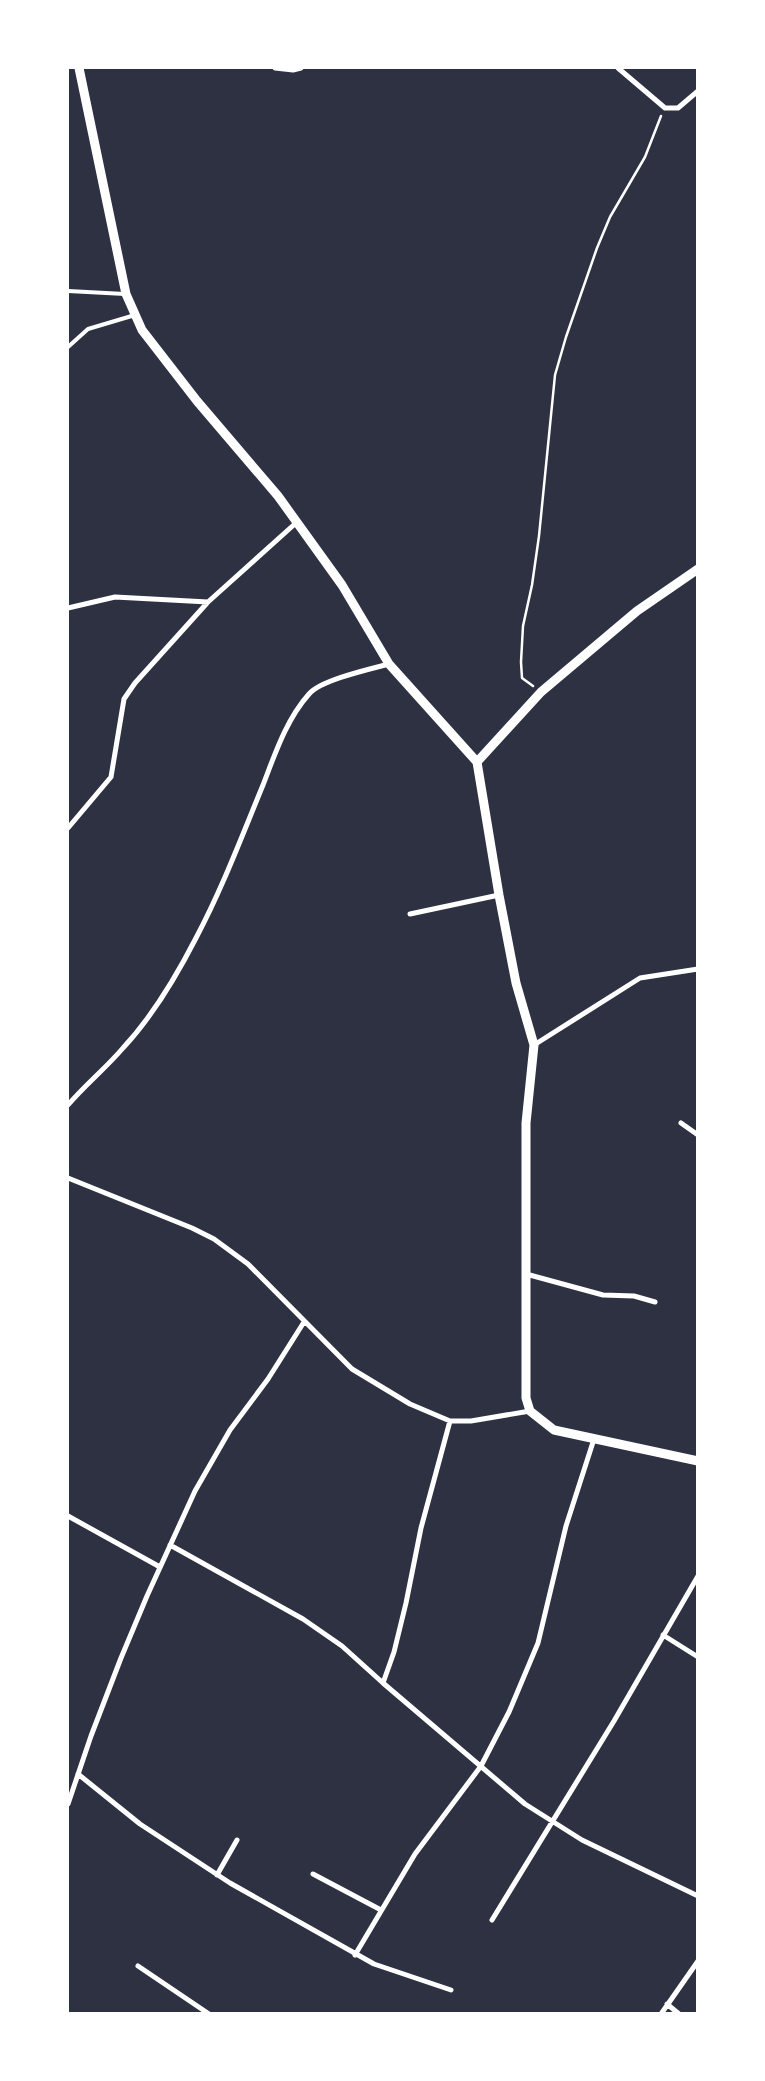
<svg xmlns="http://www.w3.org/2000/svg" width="765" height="2081" font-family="'Golos Text',sans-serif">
<rect width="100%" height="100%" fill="#2d3142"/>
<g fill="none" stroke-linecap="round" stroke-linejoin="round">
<path stroke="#fff" stroke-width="2.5" d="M 533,686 L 522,678 L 521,662 L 523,626 L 532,585 L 539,536 L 555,375 L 566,337 L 597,248 L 610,217 L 645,157 L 661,116"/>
<path stroke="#fff" stroke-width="4" d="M 68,291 L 125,294
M 68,347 L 88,329 L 135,315"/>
<path stroke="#fff" stroke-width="5" d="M 275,68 L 293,70 L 301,68
M 618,68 L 665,108 L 678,108 L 698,91
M 68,608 L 115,597 L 208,602
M 68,828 L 111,777 L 124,699 L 135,683 L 208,602 L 297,522
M 410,914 L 499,895
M 534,1045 L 640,978 L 698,969
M 68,1105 C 85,1085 106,1068 123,1048 C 153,1016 176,977 196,938 C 222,889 242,836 263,785 C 275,754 286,720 309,694 C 321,680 370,669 389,664
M 681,1123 L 698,1135
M 68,1178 L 192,1228 L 214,1239 L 248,1264 L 352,1369 L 410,1404 L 450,1421 L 471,1421 L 530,1411
M 526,1274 L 603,1295 L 634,1296 L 655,1302
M 68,1516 L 160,1567
M 170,1545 L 303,1619 L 342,1646 L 383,1683 L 525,1804 L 582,1840 L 698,1896
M 663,1635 L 698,1657
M 383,1683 L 394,1652 L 406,1603 L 421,1528 L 450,1421
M 78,1774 L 140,1824 L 230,1883 L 374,1964 L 451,1990
M 68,1804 L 91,1736 L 121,1658 L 147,1596 L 195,1491 L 230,1430 L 268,1379 L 304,1322
M 313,1874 L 381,1910
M 217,1875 L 237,1840
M 492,1920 L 614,1721 L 698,1576
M 355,1955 L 415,1854 L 481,1766 L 509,1712 L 538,1643 L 566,1526 L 594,1439
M 138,1966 L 209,2014
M 667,2004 L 679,2014
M 661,2014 L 698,1961"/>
<path stroke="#fff" stroke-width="9" d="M 79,68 L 126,294 L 142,330 L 197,401 L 278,496 L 342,585 L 389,664 L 477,762 L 499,895 L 516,983 L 534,1045 L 526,1123 L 526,1398 L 530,1411 L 554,1430 L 698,1461
M 477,762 L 541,692 L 637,611 L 698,569"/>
</g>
<rect width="765" height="2081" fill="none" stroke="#ffffff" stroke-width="138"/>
</svg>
